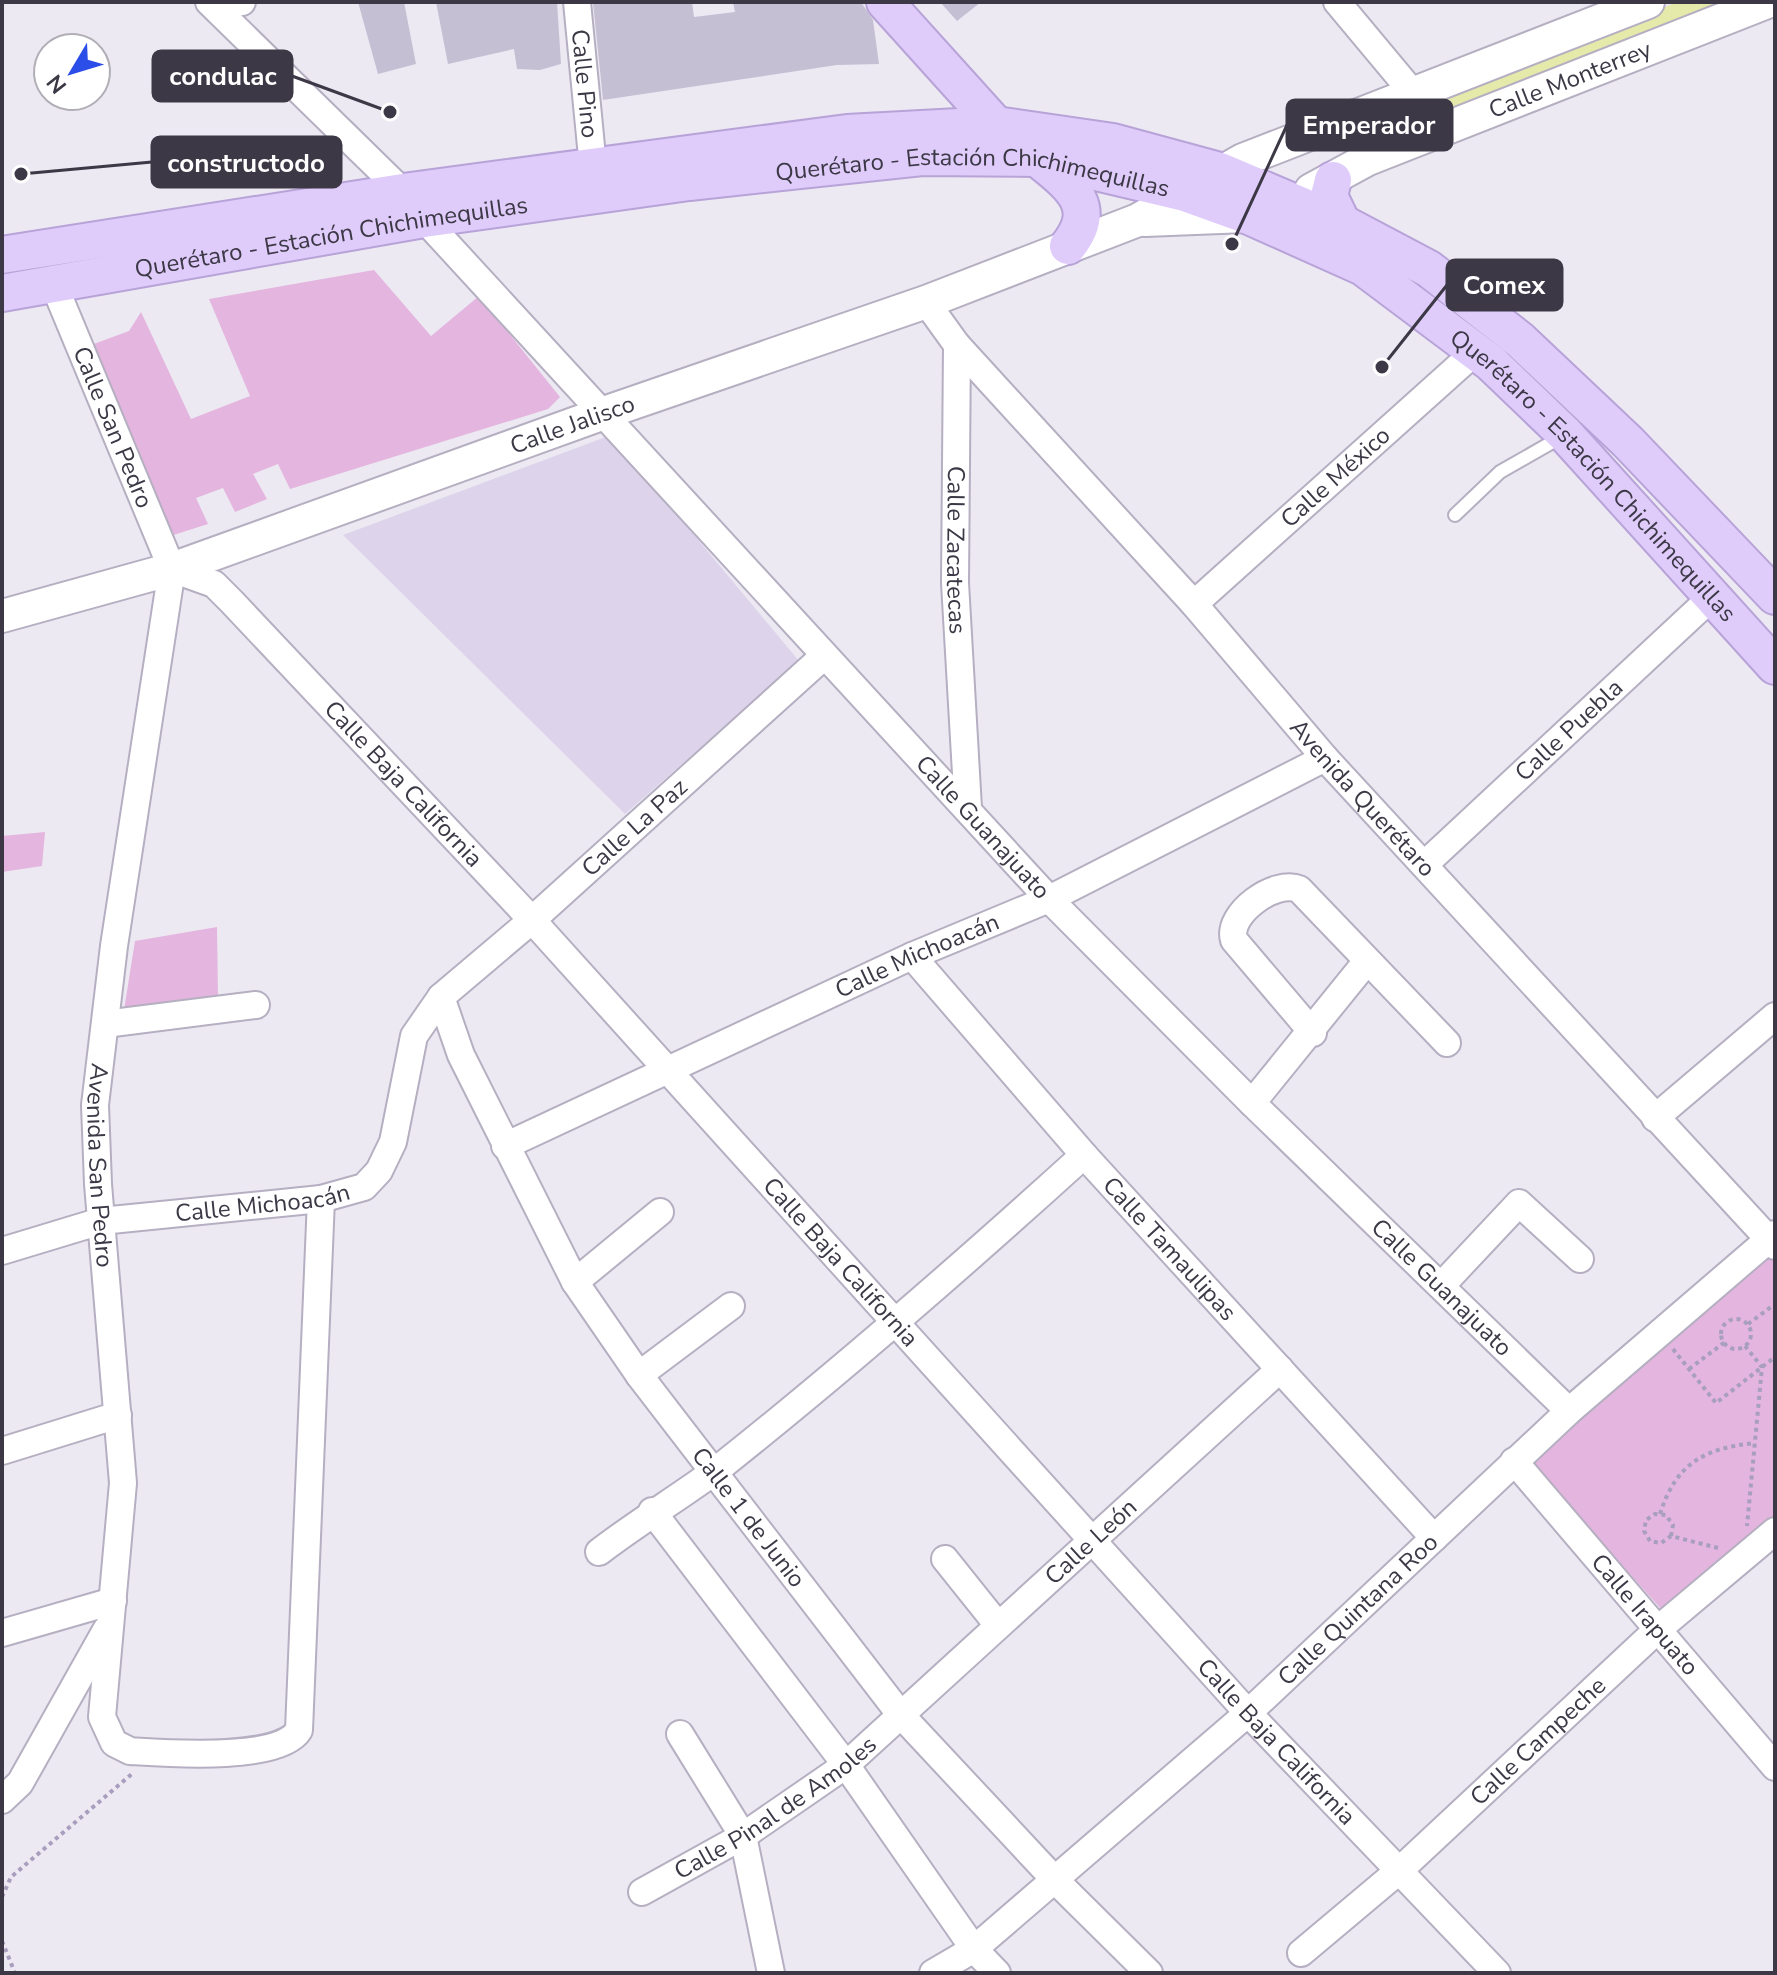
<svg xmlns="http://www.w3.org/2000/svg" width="1777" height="1975" font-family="'Nunito Sans',sans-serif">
<rect width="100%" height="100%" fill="#ece9f3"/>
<path fill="#ddd4eb" d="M 611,435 L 799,661 L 625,814 L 343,535 Z"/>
<path fill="#e4b5de" d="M 374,270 L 431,336 L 479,296 L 560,397 L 548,409 L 290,489 L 278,464 L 253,474 L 267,499 L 235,512 L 223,488 L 196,498 L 208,524 L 164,538 L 91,345 L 129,331 L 141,312 L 191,419 L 250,396 L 209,299 Z
M 45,832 L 42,866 L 2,872 L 2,836 Z
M 217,927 L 218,996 L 124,1010 L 135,941 Z
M 1768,1244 L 1775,1252 L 1775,1527 L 1671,1620 L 1526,1458 Z"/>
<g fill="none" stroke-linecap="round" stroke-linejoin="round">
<path stroke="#e5eaaa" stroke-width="22" d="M 1364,137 L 1708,2"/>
</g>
<path fill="#c5bfd4" d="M 358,2 L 404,2 L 416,64 L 378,74 Z
M 436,2 L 557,2 L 561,64 L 540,70 L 517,69 L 514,49 L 448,64 Z
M 593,2 L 692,2 L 694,17 L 735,12 L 733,2 L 861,2 L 873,20 L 879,64 L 837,65 L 603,100 Z
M 940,2 L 981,2 L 957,21 Z"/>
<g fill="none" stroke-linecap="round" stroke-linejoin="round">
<g stroke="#b5afc1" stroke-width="16">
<path id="service" d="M 1455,515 L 1500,472 L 1563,436"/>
</g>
<g stroke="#b5afc1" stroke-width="30">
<g id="minor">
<path d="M 209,2 L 403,192"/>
<path id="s1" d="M 577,2 L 593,167"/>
<path d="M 1337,2 L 1413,93"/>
<path d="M 213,5 L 242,2"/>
<path id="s2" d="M 424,219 L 1049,899 L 1252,1103 L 1569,1411"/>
<path id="s3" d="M 54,285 L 172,569"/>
<path id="s4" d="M 926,302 L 957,345 L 955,583 L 968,808"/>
<path id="s5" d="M 957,345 L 1194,604 L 1325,758 L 1775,1246"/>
<path id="s6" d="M 172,569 L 214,584 L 232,602 L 532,920 L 1248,1713 L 1497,1973"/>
<path id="s7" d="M 172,569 L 114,946 L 95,1105 L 98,1184 L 123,1483 L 102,1717 L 114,1743 L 130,1751 C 164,1753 280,1762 299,1730 L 321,1199"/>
<path id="s8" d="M 1194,604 L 1476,351"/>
<path id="s9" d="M 1424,865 L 1714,595"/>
<path id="s10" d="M 912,956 L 1084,1155 L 1434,1538"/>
<path id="s11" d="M 441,997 L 461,1055 L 575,1282 L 639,1375 L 900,1714 L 1056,1881 L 1149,1973"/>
<path d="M 105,1024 L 256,1005"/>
<path d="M 1313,1033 L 1234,940 C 1226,914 1275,879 1299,889 L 1447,1043"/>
<path d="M 1252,1103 L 1367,961"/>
<path d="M 1655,1118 L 1775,1016"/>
<path id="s12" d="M 505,1146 L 912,956 L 1049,899 L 1325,758"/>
<path id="s13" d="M 2,1251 L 101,1221 L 321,1199 L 364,1187 L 379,1171 L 393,1142 L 414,1036 L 441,997 L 532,920 L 824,656"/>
<path d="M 575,1282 L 660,1212"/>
<path d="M 1441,1286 L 1519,1203 L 1580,1259"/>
<path d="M 639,1375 L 731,1306"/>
<path d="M 2,1451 L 118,1415"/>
<path id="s14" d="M 1514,1461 L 1775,1767"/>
<path d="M 652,1511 L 846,1765 L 974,1949 L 997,1973"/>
<path d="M 599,1552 C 638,1522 680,1497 719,1468 C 845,1368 965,1263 1084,1155"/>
<path d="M 945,1559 L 997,1624"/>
<path d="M 2,1633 L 113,1601"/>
<path d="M 680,1734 L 743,1836 L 771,1973"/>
<path d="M 2,1800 L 20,1783 L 106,1630"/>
<path id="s15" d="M 642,1892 L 743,1836 L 846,1765 L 1280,1369"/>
<path id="s16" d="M 1301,1953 L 1401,1869 L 1656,1631 L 1775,1531"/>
<path id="s17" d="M 933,1973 L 974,1949 L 1248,1713 L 1569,1411 L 1775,1234"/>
</g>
</g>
<g stroke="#b5afc1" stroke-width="36">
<g id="tertiary">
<path id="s18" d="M 1311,190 L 1368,159 L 1767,2"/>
<path d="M 1145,220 L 1246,216"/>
<path id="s19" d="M 2,616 L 172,569 L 604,413 L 926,302 L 1138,220 L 1243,160 L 1648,2"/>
</g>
</g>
<g stroke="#b8a3d8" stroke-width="40">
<g id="secondary">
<path d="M 885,2 L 996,125"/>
<path d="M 1038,159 C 1070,185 1100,206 1068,246"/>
<path d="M 1333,180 L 1329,196 L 1342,223"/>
<path d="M 2,255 L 403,192 L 847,133 L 996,125 L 1113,142 L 1220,171 L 1342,223 L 1429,269 L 1520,340 L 1628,442 L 1775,596"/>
<path id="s20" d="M 2,293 L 424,219 L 689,182 L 922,157 L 1037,158 L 1185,193 L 1249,216 L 1363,267 L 1491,363 L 1565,434 L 1775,666"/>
</g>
</g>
<path stroke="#a89ebe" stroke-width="4" stroke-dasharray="4 4" stroke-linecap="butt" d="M1721 1334a15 15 0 1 1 30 0a15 15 0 1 1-30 0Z
M 1748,1324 L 1775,1304
M 1745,1346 L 1762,1367 L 1747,1526
M 1673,1349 L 1716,1403 L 1775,1357
M 1689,1369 L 1725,1342
M 1660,1514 C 1676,1463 1705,1448 1755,1443
M 1671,1536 L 1673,1525 L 1666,1515 L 1655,1514 L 1646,1520 L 1644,1531 L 1650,1541 L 1661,1543 L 1671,1536 L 1718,1548
M 2,1897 L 11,1877 L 133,1773
M 2,1941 L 15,1973"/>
<use href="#service" stroke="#fff" stroke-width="12"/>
<use href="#minor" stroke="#fff" stroke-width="26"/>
<use href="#tertiary" stroke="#fff" stroke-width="32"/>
<use href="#secondary" stroke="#dfccfa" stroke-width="36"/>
</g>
<g text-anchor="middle" stroke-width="8" stroke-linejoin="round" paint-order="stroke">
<g font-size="24" fill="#3c3846" stroke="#fff">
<text dy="8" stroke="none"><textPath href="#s18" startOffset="282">Calle Monterrey</textPath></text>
<text dy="8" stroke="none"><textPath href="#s1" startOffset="82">Calle Pino</textPath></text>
<text dy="8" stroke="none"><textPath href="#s20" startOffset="982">Querétaro - Estación Chichimequillas</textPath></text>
<text dy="8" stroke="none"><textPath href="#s20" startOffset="334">Querétaro - Estación Chichimequillas</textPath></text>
<text dy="8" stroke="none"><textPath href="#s19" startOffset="602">Calle Jalisco</textPath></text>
<text dy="8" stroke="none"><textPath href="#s3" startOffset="154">Calle San Pedro</textPath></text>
<text dy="8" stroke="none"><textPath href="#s8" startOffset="190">Calle México</textPath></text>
<text dy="8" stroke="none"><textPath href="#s20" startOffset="1702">Querétaro - Estación Chichimequillas</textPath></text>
<text dy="8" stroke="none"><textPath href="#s4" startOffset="258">Calle Zacatecas</textPath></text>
<text dy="8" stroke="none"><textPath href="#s9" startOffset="198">Calle Puebla</textPath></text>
<text dy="8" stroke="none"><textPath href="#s6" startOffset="320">Calle Baja California</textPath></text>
<text dy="8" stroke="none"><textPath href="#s5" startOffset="608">Avenida Querétaro</textPath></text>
<text dy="8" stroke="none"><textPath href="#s2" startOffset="826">Calle Guanajuato</textPath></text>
<text dy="8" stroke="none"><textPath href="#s13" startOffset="836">Calle La Paz</textPath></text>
<text dy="8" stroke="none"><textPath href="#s12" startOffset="454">Calle Michoacán</textPath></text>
<text dy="8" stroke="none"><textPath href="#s7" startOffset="602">Avenida San Pedro</textPath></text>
<text dy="8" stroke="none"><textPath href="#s13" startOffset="266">Calle Michoacán</textPath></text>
<text dy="8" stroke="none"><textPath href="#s10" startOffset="390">Calle Tamaulipas</textPath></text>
<text dy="8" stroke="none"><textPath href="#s6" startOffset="968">Calle Baja California</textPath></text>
<text dy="8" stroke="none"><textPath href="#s2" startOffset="1476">Calle Guanajuato</textPath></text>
<text dy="8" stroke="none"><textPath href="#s11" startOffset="608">Calle 1 de Junio</textPath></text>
<text dy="8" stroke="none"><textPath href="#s15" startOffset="572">Calle León</textPath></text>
<text dy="8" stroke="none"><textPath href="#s17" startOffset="560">Calle Quintana Roo</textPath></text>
<text dy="8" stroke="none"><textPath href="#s14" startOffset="202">Calle Irapuato</textPath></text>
<text dy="8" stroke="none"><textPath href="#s6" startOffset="1616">Calle Baja California</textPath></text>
<text dy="8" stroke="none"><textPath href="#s16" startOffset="318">Calle Campeche</textPath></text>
<text dy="8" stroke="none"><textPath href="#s15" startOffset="158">Calle Pinal de Amoles</textPath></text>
</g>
</g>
<path fill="none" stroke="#3c3846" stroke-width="3" d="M390 112L292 76M1232 244L1287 125M21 174L152 162M1382 367L1447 285"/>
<g fill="#3c3846" stroke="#fff" stroke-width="3">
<circle cx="390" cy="112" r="8"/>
<circle cx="1232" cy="244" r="8"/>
<circle cx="21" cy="174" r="8"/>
<circle cx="1382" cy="367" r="8"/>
</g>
<g fill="#3c3846" stroke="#3c3846" stroke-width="3">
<rect x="153" y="51" width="139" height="50" rx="8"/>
<rect x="1287" y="100" width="165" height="50" rx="8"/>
<rect x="152" y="137" width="189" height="50" rx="8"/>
<rect x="1447" y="260" width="115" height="50" rx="8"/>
</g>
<g font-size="26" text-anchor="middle" font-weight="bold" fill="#fff">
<text x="223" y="85">condulac</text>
<text x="1369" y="134">Emperador</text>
<text x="246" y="172">constructodo</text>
<text x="1504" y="294">Comex</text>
</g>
<rect width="1777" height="1975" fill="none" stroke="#3c3846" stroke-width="8"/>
<g transform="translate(72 72) rotate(232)"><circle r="38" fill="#ffffff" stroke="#b1afb5" stroke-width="2"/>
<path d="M0-6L14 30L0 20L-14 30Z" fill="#2b4de8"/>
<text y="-12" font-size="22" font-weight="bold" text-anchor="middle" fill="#3c3846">N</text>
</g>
</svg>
